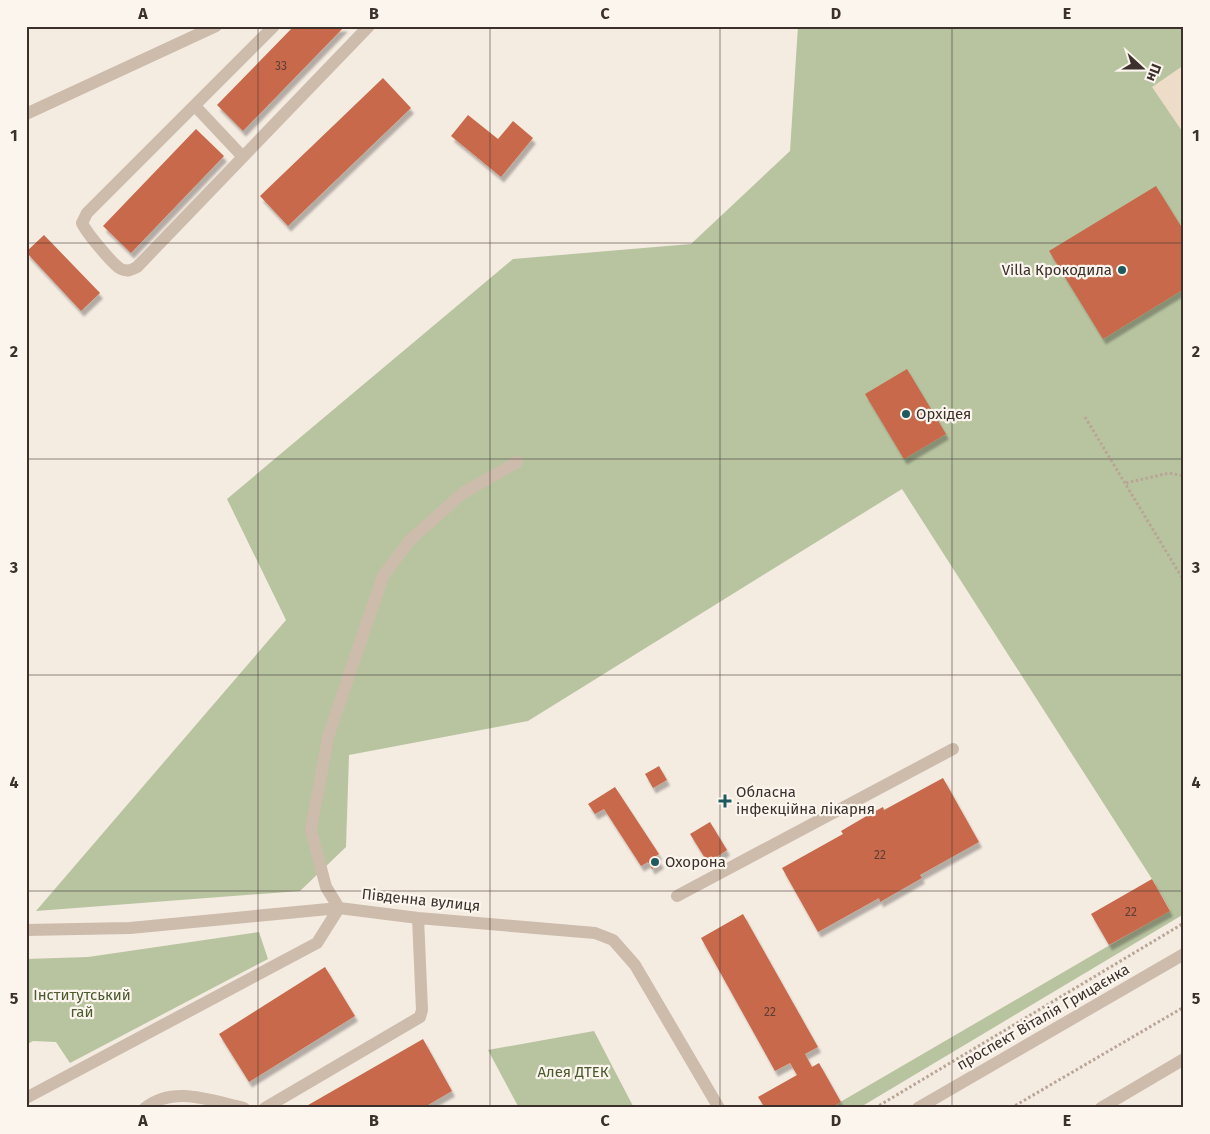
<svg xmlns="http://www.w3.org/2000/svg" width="1210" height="1134" font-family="'Fira Sans',sans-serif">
<defs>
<filter id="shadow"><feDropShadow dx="3" dy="5.5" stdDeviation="1" flood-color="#0004"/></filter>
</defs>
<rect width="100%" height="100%" fill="#f4ebe1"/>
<path fill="#b8c4a0" d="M 798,26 L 1184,26 L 1184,914 L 859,1108 L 830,1108 L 1170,910 L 1152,879 L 902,489 L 528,721 L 349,755 L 346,847 L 300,891 L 36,911 L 286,620 L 227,499 L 513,259 L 691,244 L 790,151 Z
M 259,932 L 268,959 L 70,1063 L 56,1042 L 33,1041 L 26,1045 L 26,959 L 88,957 Z
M 594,1031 L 634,1108 L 519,1108 L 488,1050 Z"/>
<path fill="#ecdcc8" d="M 1184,65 L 1184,134 L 1152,87 Z"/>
<path fill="#c8694b" filter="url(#shadow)" d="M 294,26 L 345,26 L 243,131 L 217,105 Z
M 383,78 L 411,108 L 288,226 L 260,196 Z
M 468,115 L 498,139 L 513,121 L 533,138 L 501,177 L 451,136 Z
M 196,129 L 224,156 L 131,253 L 103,226 Z
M 1156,186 L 1184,231 L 1184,289 L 1103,339 L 1049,251 Z
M 44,235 L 100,293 L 81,311 L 26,252 Z
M 907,369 L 946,434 L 904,459 L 865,394 Z
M 659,766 L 667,780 L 653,788 L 645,774 Z
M 943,778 L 979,842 L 920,875 L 922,878 L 880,902 L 879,898 L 818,932 L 782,868 L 843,834 L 841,831 L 870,814 L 883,807 L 884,810 Z
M 615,787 L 659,854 L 656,856 L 661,863 L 652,869 L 648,862 L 641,866 L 604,809 L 595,814 L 588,804 Z
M 710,822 L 727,850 L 708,863 L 690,834 Z
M 1152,879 L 1170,911 L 1109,945 L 1091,914 Z
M 743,914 L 818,1047 L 805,1054 L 812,1067 L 819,1063 L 841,1102 L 830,1108 L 765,1108 L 758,1097 L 797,1075 L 790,1063 L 775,1071 L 701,938 Z
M 325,967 L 355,1016 L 249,1082 L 219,1034 Z
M 423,1039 L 452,1091 L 423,1108 L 303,1108 Z"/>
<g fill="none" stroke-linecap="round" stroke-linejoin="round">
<path stroke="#b9a596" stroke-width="3" stroke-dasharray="2.5 2.5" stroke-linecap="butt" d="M 1085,417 L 1184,581
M 1126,483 L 1169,473 L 1184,476
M 875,1108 L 1184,923
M 1011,1108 L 1184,1007"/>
<path stroke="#cdbbac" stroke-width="12" d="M 274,26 L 87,213 L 82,223 C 86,232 113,265 121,269 C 127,272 131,270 137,267 L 369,26
M 195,106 L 243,157
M 26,114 L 216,26
M 677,896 L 953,749
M 339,908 L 326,887 L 311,830 L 328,737 L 383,576 L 410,540 L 463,493 L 517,462
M 26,930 L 130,928 L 339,908 L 418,918 L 595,933 L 613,940 L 635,965 L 719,1108
M 26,1098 L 317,943 L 339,908
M 145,1108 C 174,1085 211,1101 244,1108
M 265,1108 L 420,1017 L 422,1010 L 418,918
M 918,1108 L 1184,954
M 1101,1108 L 1184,1059"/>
</g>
<path fill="none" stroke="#3b302b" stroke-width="1" stroke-opacity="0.55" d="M 258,26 L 258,1108M 490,26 L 490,1108M 720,26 L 720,1108M 952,26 L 952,1108M 26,243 L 1184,243M 26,459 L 1184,459M 26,675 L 1184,675M 26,891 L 1184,891"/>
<g fill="#1f5a5e" stroke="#fbf5ee" stroke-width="2">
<circle cx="1122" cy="270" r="5"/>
<circle cx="906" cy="414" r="5"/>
<path d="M722.5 793.5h5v5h5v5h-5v5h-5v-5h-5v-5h5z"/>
<circle cx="655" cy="862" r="5"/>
</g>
<g text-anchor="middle" stroke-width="4.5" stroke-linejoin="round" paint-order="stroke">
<g font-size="12" fill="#5e3e33">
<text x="281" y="70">33</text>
<text x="880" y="859">22</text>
<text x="1131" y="916">22</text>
<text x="770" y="1016">22</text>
</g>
<g font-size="15" fill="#3b302b" stroke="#fbf5ee" text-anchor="start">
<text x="1112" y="275" text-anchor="end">Villa Крокодила</text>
<text x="916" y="419">Орхідея</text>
<text x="736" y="797">Обласна<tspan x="736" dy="17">інфекційна лікарня</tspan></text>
<text x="665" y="867">Охорона</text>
</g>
<g font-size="15" fill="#3b302b" stroke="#fbf5ee">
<text transform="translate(421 900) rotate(6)" y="5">Південна вулиця</text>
<text transform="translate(1043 1017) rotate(-30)" y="5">проспект Віталія Грицаєнка</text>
</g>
<g font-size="15" fill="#4a5a2e" stroke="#fbf5ee">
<text x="82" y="1000">Інститутський<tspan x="82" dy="17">гай</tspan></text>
<text x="573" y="1077">Алея ДТЕК</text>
</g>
</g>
<rect width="1210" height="1134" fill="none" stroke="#fbf5ee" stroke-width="55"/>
<g transform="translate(1142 68) rotate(111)" stroke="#fbf5ee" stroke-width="4" paint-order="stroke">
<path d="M0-4L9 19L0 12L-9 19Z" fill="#3b302b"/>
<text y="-8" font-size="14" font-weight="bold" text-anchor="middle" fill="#3b302b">Пн</text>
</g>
<rect x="28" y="28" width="1154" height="1078" fill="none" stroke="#3b302b" stroke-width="2"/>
<g font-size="16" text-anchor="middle" font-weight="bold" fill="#3b302b">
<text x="143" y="19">A</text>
<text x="374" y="19">B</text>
<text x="605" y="19">C</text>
<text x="836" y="19">D</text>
<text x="1067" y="19">E</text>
<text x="14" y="141">1</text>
<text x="1196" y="141">1</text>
<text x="14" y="357">2</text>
<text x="1196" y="357">2</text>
<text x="14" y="573">3</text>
<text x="1196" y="573">3</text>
<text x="14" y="788">4</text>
<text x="1196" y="788">4</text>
<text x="14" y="1004">5</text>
<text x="1196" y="1004">5</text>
<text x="143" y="1126">A</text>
<text x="374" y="1126">B</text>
<text x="605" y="1126">C</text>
<text x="836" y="1126">D</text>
<text x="1067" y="1126">E</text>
</g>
</svg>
